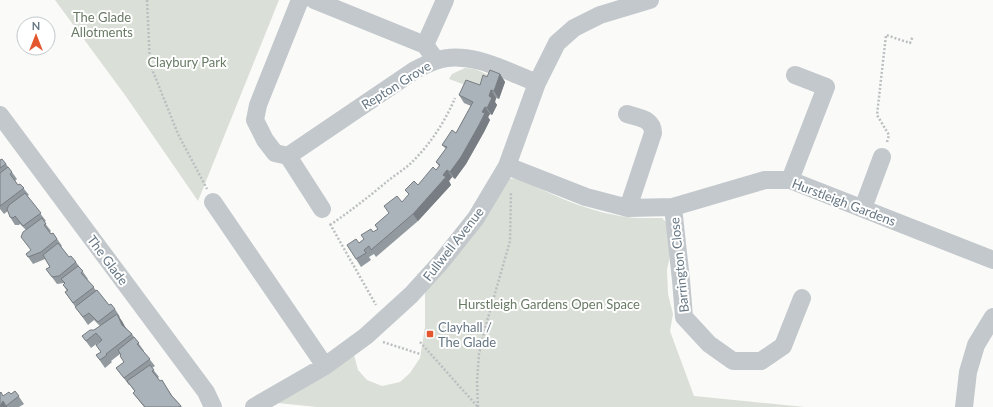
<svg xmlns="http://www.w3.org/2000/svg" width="993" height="407" font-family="Lato,sans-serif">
<rect width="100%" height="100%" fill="#fafaf8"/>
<path fill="#dadfd7" d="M 55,0 L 279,0 L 198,201 L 125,95 Z
M 465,68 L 475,69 L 495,78 L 485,92 L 449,79 L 452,74 Z
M 518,178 C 556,197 595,215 637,218 C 646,218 654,218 662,218 L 669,225 L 671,251 L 667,270 L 668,294 L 673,314 L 670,331 L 694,396 L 805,407 L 317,407 L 278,403 L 354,355 L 358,370 L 367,380 L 382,386 L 400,382 L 410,373 L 420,358 L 425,327 L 425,291 L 507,179 Z"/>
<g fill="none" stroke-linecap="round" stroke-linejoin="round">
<path stroke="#bbbfc2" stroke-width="2.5" stroke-dasharray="2 2" stroke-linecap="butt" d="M 147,0 L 150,64 L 178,134 L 207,189
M 887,142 L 889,135 L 877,115 L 886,35 L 910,43 L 913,36
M 330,224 L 376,305
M 330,225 C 349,212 366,199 384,184 C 392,177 402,171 410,164 C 429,146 445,122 455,98
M 383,342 L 420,354
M 420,342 L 477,406
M 478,407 L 477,381 L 479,354 L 484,332 L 510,241 L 511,192"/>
<path stroke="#c3c8cc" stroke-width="18" d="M 314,0 L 425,45 L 436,60
M 425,45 L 445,0
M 627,114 C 638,118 653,118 653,133 L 628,208
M 0,115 L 206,392 L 213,407
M 288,156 L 415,70 C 422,67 428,63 435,61 C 468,49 506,71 537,83
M 288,156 L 275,153 L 265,140 L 255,120 L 258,105 L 300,0
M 288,156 L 322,209
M 507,166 L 586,197 L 628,208 L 673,207 L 765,180 L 790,180 L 993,260
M 790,180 L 826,87 L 795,75
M 213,202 L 325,366
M 673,207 L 681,280 L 684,317 L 709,344 L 733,361 L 761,361 L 783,346 L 802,298
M 863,208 L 882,157
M 254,407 L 325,366 L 366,336 L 411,295 L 441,262 L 476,218 L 507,166 L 537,83 L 557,43 L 574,28 L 600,15 L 650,0
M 964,407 L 968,372 L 976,345 L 993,317"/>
</g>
<path fill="#929a9f" d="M 500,74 L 505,82 L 499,99 L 496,98 L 495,102 L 497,105 L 492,115 L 490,114 L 488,117 L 490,120 L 484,132 L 466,164 L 455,179 L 452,177 L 449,181 L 451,185 L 418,221 L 376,257 L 374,254 L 369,257 L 371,260 L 361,267 L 356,259 L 359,243 L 378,229 L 375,225 L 402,202 L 409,195 L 405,190 L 418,185 L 436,170 L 439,166 L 436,162 L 446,149 L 442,145 L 456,133 L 471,106 L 464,103 L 459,95 L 480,85 L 487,77 Z
M 0,160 L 6,164 L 17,179 L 15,181 L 18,185 L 20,184 L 29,195 L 27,196 L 46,221 L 44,222 L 51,231 L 50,232 L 51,234 L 53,233 L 62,246 L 61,247 L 69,257 L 76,262 L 88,279 L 87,280 L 109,305 L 115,309 L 120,317 L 119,317 L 125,327 L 132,334 L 144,351 L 143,351 L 155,366 L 152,368 L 159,377 L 158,378 L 160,381 L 162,380 L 173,397 L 182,407 L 144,407 L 133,393 L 135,392 L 130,385 L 129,385 L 116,368 L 124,362 L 120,354 L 111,361 L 112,362 L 105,368 L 96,355 L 101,352 L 99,342 L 91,348 L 82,336 L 94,330 L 100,326 L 94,320 L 88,325 L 65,292 L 67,291 L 63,285 L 65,284 L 64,283 L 57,284 L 46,269 L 50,267 L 45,259 L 33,264 L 26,254 L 31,250 L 26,230 L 20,224 L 19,225 L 15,225 L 10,217 L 8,211 L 4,214 L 0,209 Z
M 15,391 L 24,404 L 19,407 L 0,407 L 3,396 L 11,394 Z"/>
<path fill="#777d82" d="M 500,74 L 505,82 L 499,99 L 494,91 Z
M 491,90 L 496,98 L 495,102 L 497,105 L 492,115 L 487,108 L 489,96 Z
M 485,107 L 490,114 L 488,117 L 490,120 L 484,132 L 466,164 L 455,179 L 450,172 Z
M 447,170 L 452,177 L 449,181 L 451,185 L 418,221 L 413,214 Z
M 117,314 L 122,321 L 128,332 L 122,325 Z
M 3,401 L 7,407 L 0,407 Z"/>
<path fill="#aab3b9" stroke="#777d82" d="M 490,70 L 500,74 L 494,91 L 491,90 L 489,96 L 492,98 L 487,108 L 485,107 L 482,112 L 485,113 L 479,125 L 461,157 L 450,172 L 447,170 L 443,175 L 446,177 L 413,214 L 371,250 L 369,246 L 364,250 L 366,253 L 356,259 L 347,245 L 356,239 L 359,243 L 364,239 L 361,235 L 371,229 L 373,232 L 378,229 L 375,225 L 389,213 L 384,206 L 397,196 L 402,202 L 409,194 L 405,190 L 414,181 L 418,185 L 433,167 L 436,170 L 440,165 L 436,162 L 447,147 L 442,145 L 452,130 L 456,133 L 473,102 L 459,95 L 466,80 L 480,85 L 483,75 L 487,77 Z
M 2,159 L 6,164 L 0,168 L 0,160 Z
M 8,167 L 12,172 L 10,174 L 18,185 L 20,184 L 24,188 L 0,206 L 0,173 Z
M 25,193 L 41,213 L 23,226 L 15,216 L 13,218 L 10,217 L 7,209 L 9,205 Z
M 42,218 L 46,224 L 44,225 L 51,234 L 53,233 L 57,239 L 41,252 L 28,257 L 26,254 L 31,250 L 21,237 L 23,232 Z
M 58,243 L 69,257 L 71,256 L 76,262 L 59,276 L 52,277 L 46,269 L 50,267 L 43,255 Z
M 78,266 L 83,271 L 81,273 L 94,287 L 73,303 L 65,292 L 68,290 L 63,285 L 65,283 L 61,279 Z
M 97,290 L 109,305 L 111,304 L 115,309 L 98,322 L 89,313 L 83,317 L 75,307 Z
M 117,314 L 122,325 L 132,334 L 106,354 L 107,355 L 100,360 L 96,355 L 101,352 L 96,345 L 102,340 L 96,333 L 86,341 L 82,336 L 90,330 L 94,330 Z
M 134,337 L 139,343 L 137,344 L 150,359 L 124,378 L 116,368 L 124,362 L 120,356 L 121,355 L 118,350 Z
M 150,365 L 154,370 L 152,371 L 160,381 L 162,380 L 171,395 L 181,406 L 179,407 L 145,407 L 133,393 L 135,391 L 127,381 Z
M 15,391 L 19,396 L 6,406 L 3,401 L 0,406 L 0,393 L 1,392 L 3,396 L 9,392 L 11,394 Z"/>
<rect fill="#e4572e" stroke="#fff" stroke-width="1.5" x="426" y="330" width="8" height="8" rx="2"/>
<g text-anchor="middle" stroke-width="4" stroke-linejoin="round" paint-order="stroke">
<g font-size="13" fill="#687a64" stroke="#fff">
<text x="102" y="22">The Glade<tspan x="102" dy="15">Allotments</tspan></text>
<text x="187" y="67">Claybury Park</text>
<text x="549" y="309">Hurstleigh Gardens Open Space</text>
</g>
<g font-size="13" fill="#657683" stroke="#fff">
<text transform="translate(396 85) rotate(-32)" y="5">Repton Grove</text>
<text transform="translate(844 202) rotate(21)" y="5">Hurstleigh Gardens</text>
<text transform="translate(453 244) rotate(-52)" y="5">Fullwell Avenue</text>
<text transform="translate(108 260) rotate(53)" y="5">The Glade</text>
<text transform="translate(679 265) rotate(-96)" y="5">Barrington Close</text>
</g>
<g font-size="13" fill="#657683" stroke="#fff" text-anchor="start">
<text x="438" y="332">Clayhall /<tspan x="438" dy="15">The Glade</tspan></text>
</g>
</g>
<g transform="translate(36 36)"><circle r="19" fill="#ffffff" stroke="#c1c8cd"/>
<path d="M0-3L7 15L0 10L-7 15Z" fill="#e4572e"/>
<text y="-6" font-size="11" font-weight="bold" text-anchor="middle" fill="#657683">N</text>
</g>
</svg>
